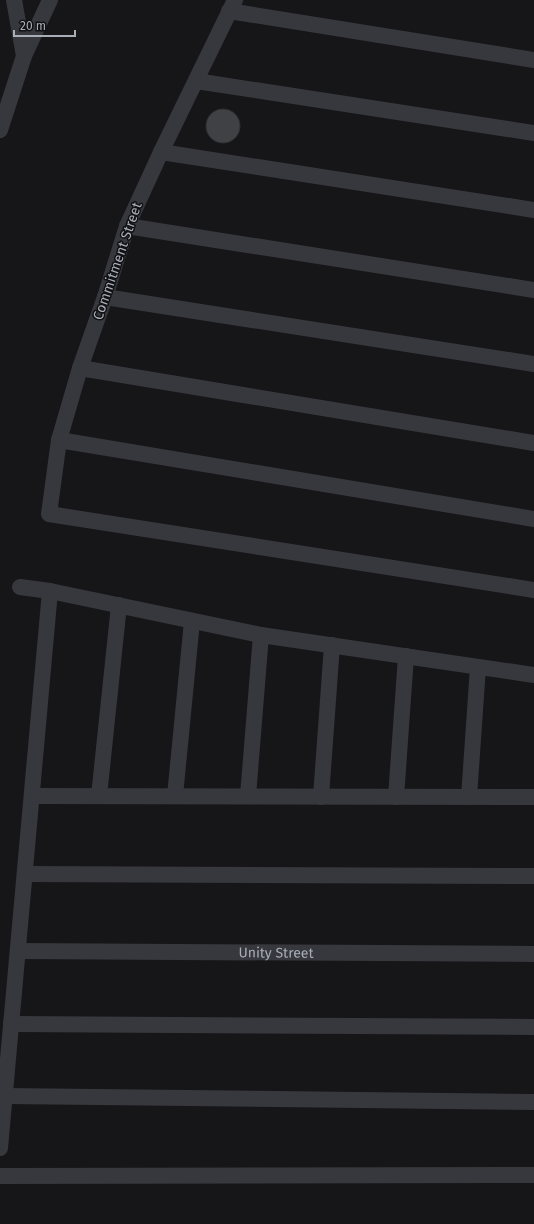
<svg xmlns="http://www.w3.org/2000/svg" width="534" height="1224" font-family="'Fira Sans',sans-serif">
<rect width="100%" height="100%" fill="#161618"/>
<path fill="#404145" stroke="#303034" d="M206 126a17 17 0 1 1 34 0a17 17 0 1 1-34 0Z"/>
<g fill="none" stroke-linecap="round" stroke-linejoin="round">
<g stroke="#37383d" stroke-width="16">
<path d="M 235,0 L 161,152 L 127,226 L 105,297 L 80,368 L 59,440 L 49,514 L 534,590"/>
<path d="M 229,11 L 534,60"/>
<path d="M 24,56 L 50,0"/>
<path d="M 196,81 L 534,133"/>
<path d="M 0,130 L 24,56 L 14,0"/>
<path d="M 161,152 L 534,210"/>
<path d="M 127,226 L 534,290"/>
<path d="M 105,297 L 534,364"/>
<path d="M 80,368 L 534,443"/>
<path d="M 59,440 L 534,519"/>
<path d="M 20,587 L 50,591 L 261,635 L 534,675"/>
<path d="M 32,796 L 534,797"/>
<path d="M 99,796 L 119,605"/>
<path d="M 175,796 L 192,621"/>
<path d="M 248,796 L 261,635"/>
<path d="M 321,797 L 332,645"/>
<path d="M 396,797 L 406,656"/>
<path d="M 469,797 L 478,667"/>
<path d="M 25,874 L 534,876"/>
<path id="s1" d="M 18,951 L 534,954"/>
<path d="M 11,1024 L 534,1027"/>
<path d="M 5,1096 L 534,1102"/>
<path d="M 0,1148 L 50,591"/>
<path d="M 0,1176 L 534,1175"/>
</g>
</g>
<g text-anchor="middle" stroke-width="3" stroke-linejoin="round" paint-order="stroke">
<g font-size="14" fill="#a8adb8" stroke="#111113">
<text transform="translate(117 261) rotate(-71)" y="5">Commitment Street</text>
<text dy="5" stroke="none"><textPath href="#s1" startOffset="258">Unity Street</textPath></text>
</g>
</g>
<path d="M14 30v6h61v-6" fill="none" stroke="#a8adb8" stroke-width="2"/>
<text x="20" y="30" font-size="12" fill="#a8adb8" stroke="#111113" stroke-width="3" paint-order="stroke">20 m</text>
</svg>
